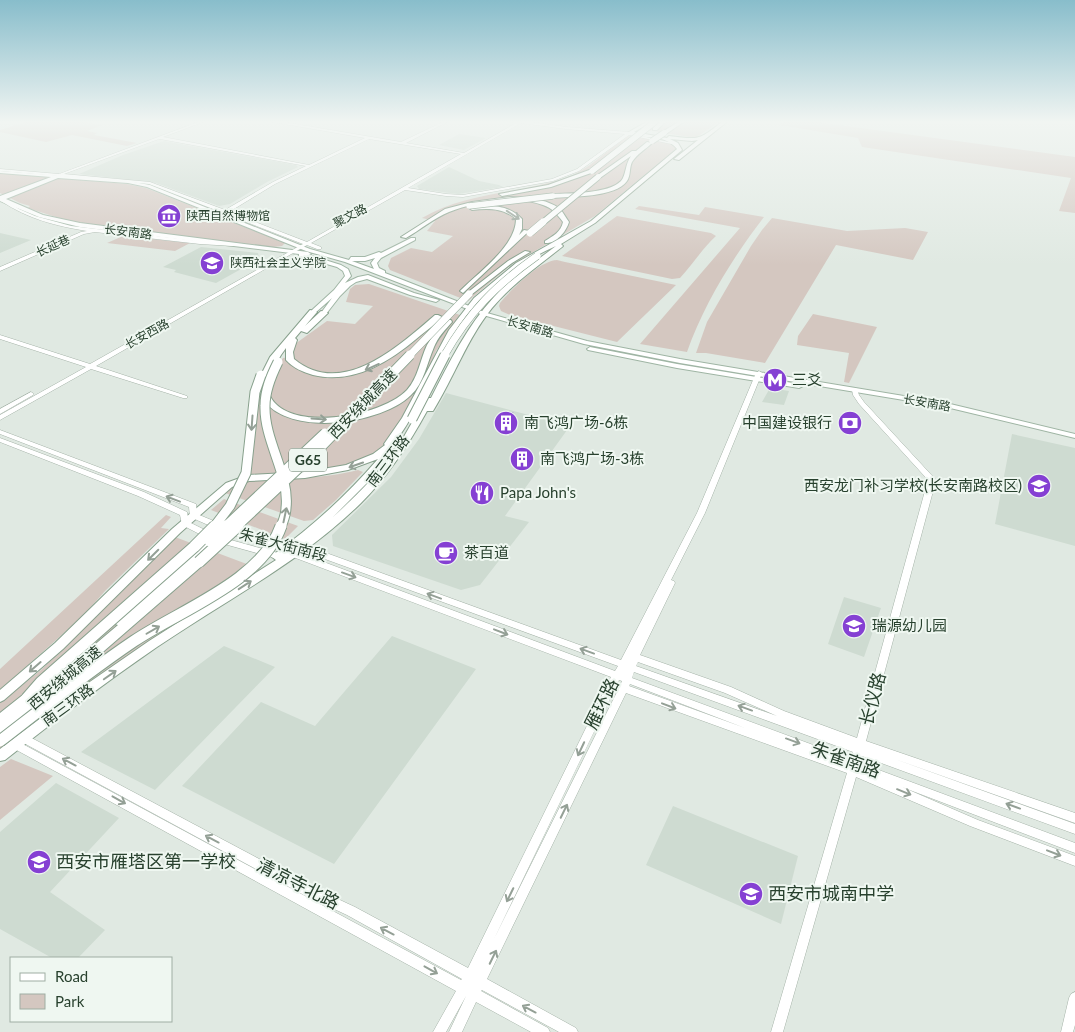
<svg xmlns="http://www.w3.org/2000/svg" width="1075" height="1032" font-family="Lato,'Noto Sans SC',sans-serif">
<rect width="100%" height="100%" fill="#e0e9e2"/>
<path fill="#cedbd1" d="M 459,134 L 486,138 L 464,150 L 439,145 Z
M 164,141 L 296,165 L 298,167 L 267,182 L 230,204 L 219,206 L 156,183 L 79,174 L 123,155 Z
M 449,167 L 479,181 L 499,185 L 503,187 L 458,194 L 419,189 L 417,186 Z
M 0,233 L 31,240 L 0,253 Z
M 201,247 L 258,253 L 259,259 L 216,283 L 174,272 L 176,270 L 163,267 Z
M 770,388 L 789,391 L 784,405 L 762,402 Z
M 446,393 L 570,426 L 505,516 L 529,522 L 480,585 L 461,590 L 333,546 L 332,535 L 391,477 L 419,439 Z
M 1012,434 L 1075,448 L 1075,546 L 995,524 Z
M 844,597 L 881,608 L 864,657 L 828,644 Z
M 392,636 L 476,669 L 334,864 L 182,786 L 261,702 L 315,726 Z
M 224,646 L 275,667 L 155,790 L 81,752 Z
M 56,783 L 119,818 L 50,892 L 105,930 L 78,958 L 52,958 L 0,929 L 0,832 Z
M 673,806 L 798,856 L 781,924 L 646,865 Z"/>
<path fill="#d4c7c0" d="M 29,121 L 78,121 L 102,125 L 87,131 L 97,133 L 94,135 L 137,143 L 127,146 L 72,135 L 46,142 L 0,132 L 0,130 Z
M 655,121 L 721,121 L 695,138 L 640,129 Z
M 784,121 L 809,121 L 1075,157 L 1075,213 L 1059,211 L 1071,178 L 862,147 L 858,138 L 780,125 Z
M 628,136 C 643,138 665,138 677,148 L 595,216 L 511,265 L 468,301 L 390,270 L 388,266 L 391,258 L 411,248 L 432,252 L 453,236 L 427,231 L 435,221 L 422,218 C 466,192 518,194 565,178 C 589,170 607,150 628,136 Z
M 0,173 L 127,184 L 146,188 L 285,243 L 282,246 L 273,247 L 94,225 L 65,220 L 28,208 L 30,206 L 20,203 L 0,193 Z
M 639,206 L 699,215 L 705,207 L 764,217 C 733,257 704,304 687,352 L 640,344 L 740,228 L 635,209 Z
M 617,216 L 711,233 L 716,236 C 702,249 693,264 680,278 L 672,279 L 562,256 Z
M 772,218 L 847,231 L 905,228 L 928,232 L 913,260 L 836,245 L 765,363 L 706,353 L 696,353 L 707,322 L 751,246 L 762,230 Z
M 123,236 L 190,243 L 175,251 L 107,243 Z
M 557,260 L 565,262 L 676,285 L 617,342 L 510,315 L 501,311 L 499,306 L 500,303 C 512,289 539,261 557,260 Z
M 369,284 L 460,315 L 436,351 L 417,397 L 385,444 L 377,451 L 366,459 L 351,465 L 322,470 L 249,475 L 257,393 L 283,358 L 291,357 L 295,344 L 327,321 L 355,324 L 373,306 L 346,302 L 350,289 L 355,285 Z
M 813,314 L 877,327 L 849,383 L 844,382 L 849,353 L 797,345 L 798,336 Z
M 358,470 L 363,472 L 336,500 L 313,520 L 304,521 L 225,493 C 242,474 284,479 308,477 C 324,477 342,474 358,470 Z
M 224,499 L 298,526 L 285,539 L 211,510 Z
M 166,515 L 171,517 L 161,528 L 169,529 L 105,591 L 83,616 L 0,690 L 0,669 Z
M 175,537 L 260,569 L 152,640 L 0,749 L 0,703 L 41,670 Z
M 11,759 L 53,776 L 0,820 L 0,767 Z"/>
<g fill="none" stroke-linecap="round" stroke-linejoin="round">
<g stroke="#a5b3a8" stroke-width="1">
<path id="secondary" d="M 201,121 L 206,121 L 163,137 L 309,165 L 365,138 L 273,122 L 271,121 L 278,121 L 401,142 L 445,121 L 449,121 L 406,143 L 464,153 L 516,123 L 509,121 L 524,121 L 566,127 L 629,132 L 632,134 L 678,144 L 676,145 L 629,135 L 579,171 L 553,181 L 463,197 L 446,196 L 405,190 L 311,243 L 321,247 L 321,249 L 317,249 L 307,245 L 96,366 L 187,396 L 187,398 L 183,398 L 91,369 L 0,420 L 0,415 L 86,367 L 0,339 L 0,335 L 90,364 L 303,244 L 149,184 L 0,171 L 0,169 L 59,174 ZM 521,123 L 566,129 L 625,134 L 577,169 L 552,179 L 463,195 L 446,194 L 408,188 ZM 159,139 L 160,139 L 306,166 L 273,182 L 225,210 L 150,182 L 64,174 ZM 369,139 L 461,154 L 307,242 L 229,212 L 275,184 Z
M 3,199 L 19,209 L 35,216 L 71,226 L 190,240 L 233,244 L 235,245 L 233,246 L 200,244 L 95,232 L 84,234 L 0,271 L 0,267 L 81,232 L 87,231 C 56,226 28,219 1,201 L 1,200 Z
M 759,371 L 762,373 L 705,513 L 671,580 L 674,581 L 675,583 L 640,655 L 731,687 L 784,711 L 857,738 L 928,480 L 859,404 L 853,395 L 852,390 L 855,388 L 857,389 L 859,395 L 864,402 L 936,480 L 866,741 L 1075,813 L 1075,823 L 892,758 L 1075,824 L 1075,834 L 862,756 L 860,763 L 1075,843 L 1075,853 L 902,787 L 978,820 L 1075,856 L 1075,866 L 970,826 L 856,777 L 783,1032 L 771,1032 L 847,773 L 626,693 L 487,979 L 576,1028 L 578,1032 L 559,1032 L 482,990 L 481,991 L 548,1028 L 550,1032 L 531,1032 L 476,1002 L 462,1032 L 449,1032 L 466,996 L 446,1032 L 433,1032 L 456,991 L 11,747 L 9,744 L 11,741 L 14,740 L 17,741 L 461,980 L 462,979 L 347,915 L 304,895 L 20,741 L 18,738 L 20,735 L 23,734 L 26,735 L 312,887 L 355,907 L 468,968 L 611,677 L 293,557 L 278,559 L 217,542 L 216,540 L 220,537 L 278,553 L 294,551 L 297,552 L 615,671 L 618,666 L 303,551 C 285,549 239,541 225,530 L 229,528 L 266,540 L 307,546 L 621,660 L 697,513 L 756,373 ZM 638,662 L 725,693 L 777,716 L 636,666 ZM 634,672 L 853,752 L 851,759 L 632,678 ZM 619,680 L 622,681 L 619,688 L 494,939 ZM 630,684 L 745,728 L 629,686 Z
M 31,392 L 34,394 L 33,395 L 0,414 L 0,409 Z
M 0,430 L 196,504 L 197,514 L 221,524 L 222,526 L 218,528 L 215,528 L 190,517 L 189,507 L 0,434 Z
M 0,438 L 144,492 L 187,512 L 189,522 L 213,534 L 214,536 L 210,538 L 207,538 L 182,525 L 180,515 L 138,496 L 0,442 Z
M 1075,992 L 1075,1025 L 1073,1032 L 1061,1032 L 1069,998 L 1071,994 Z"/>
</g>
<g stroke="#9fb5a4" stroke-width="2">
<path id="primary" d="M 0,171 L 128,181 L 150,185 L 310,249 L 349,260 L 351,257 L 365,257 L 379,252 L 381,253 L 411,238 L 415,238 L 415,240 L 381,258 L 377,263 L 379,268 L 385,271 L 385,273 L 487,313 L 587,341 L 680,359 L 946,403 L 1075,434 L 1075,438 L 946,407 L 680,363 L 584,344 L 483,315 L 345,262 L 306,251 L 147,187 L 128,183 L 58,178 L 6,199 L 43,215 L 80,223 L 308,252 L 311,254 L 309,255 L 341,265 L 348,269 L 351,276 L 345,283 L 358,277 L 368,275 L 414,293 L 439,300 L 436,302 L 410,295 L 367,279 L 356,282 L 350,286 L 340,296 L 326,314 L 321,313 L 332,298 L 315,313 L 311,313 L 311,311 L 334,290 L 345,276 L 343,271 L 337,267 L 299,256 L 299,254 L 80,227 L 39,217 L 0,201 L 0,196 L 51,177 L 0,173 ZM 375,258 L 371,263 L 374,269 L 352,261 L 365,261 Z
M 590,347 L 677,364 L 799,384 L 803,386 L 799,388 L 677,368 L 588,350 L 587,349 Z"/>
</g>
<g stroke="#87a08c" stroke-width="2">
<path id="highway" d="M 648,121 L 653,121 L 634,132 L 667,138 L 669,136 C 700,140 699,140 723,121 L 728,121 L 679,160 L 674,159 L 698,140 L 692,141 L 670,139 L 678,143 L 682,150 L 595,223 L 561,244 L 563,246 L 562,247 C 538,266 512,284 492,308 C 467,339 454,377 433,411 L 427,411 C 409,444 388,476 361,503 C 301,562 226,600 157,647 C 105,683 54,721 5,760 L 0,761 L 0,749 L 71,695 L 149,641 L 276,560 L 272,557 L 273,555 C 312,527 347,495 378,459 L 348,470 L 305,478 L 249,481 L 232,487 L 180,533 L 63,649 L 4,700 L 0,702 L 0,690 L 55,643 L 172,529 L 226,483 L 248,475 L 305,472 L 346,465 L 373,454 L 385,445 L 384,444 L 402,418 L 449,330 L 474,298 L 516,263 L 591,221 L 677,149 C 665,133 642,140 627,133 ZM 556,246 C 535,262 512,277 494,297 C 467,326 449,363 431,398 L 426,398 L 402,440 L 398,438 C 421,406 434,368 454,334 C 476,296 516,263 556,246 ZM 398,445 C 380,473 356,496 332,518 L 367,483 L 391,454 L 393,452 L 391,450 Z
M 661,121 L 666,121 L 657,130 L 653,130 L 653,128 Z
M 680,121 L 685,121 L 666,134 L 662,134 L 662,132 Z
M 647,142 L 652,143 C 646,149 637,154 632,162 C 629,168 631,175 627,181 C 615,198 572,196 553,198 L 550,196 L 553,194 C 571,193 608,194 621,181 C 626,176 625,164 631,156 L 600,178 L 595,177 L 632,151 L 636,151 Z
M 592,169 L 595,171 L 594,172 L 551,187 L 502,196 L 499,194 L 548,185 Z
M 510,197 C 526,198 546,198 560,209 C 563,212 566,218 569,222 C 566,232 556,244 545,243 L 545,241 C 553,236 561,232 563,222 C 557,214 552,208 543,205 C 518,195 473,202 449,212 C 434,218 420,230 406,238 L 401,237 L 445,209 L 472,202 Z
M 478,206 C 494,205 510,206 522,219 L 522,229 L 519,235 L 524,230 L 529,231 L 463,293 L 460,291 L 461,290 C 479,272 516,246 516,219 C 504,208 488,208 472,210 L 469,208 Z
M 525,251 L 530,252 L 512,263 L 471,295 L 467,295 L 467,293 L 508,261 Z
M 310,310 L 317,312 L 305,326 L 321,311 L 328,313 L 307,333 L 301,331 L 295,338 L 297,340 L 293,352 L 294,359 C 342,399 399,346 435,315 L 438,315 L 442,317 C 436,324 428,329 421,335 C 391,361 354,385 313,375 C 303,372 293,368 286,360 L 286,348 L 281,355 L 266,381 C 267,386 268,391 270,396 C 289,434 383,416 407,390 C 418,378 420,360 427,345 C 432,336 439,328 445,320 L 451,320 L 452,322 C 445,330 438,337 434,347 C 427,363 424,383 411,395 C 382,424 289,438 263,399 C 260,394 259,387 258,381 L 270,357 Z
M 210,538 L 215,541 L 214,543 L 196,559 L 203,559 L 204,562 L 203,565 L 5,737 L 0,738 L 0,713 L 29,690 L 33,688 L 37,690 L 39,692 L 118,625 L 115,624 L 113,621 L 115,618 L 206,539 Z"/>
</g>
<use href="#secondary" fill="#fff" fill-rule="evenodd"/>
<use href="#primary" fill="#fff" fill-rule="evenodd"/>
<use href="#highway" fill="#fff" fill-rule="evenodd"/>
<g stroke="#87a08c" stroke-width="7" stroke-linecap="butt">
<path id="highway-bridge-far3" d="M 652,141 L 664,133
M 592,171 L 656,121
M 469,206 L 553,196
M 541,224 L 598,177"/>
</g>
<g stroke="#87a08c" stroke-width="8" stroke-linecap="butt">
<path id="highway-bridge-far2" d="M 530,233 L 543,222
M 409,356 L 469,294
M 444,356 C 469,312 496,285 537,256"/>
</g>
<g stroke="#87a08c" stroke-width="11" stroke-linecap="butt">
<path id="highway-bridge-far1" d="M 278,362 C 271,376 265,390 265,406 C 264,441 290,475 286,508 C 286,515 283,521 281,527
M 412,419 L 445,355
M 214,527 L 230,506 L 246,473 L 255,392 L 261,375
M 225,527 L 325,433
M 236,527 L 317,451 L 410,355"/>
</g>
<g stroke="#87a08c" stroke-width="13" stroke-linecap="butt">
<path id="highway-bridge" d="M 210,541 L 226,526
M 199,562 L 238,526
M 27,698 L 41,682 L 194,547 L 215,526
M 0,741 C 44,707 88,672 134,641 C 180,610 262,581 281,526"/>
</g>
<use href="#highway-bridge-far3" stroke="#fff" stroke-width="5.5"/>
<use href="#highway-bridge-far2" stroke="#fff" stroke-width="7"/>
<use href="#highway-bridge-far1" stroke="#fff" stroke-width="9"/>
<use href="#highway-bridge" stroke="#fff" stroke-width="11"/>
</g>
<defs><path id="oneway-shaft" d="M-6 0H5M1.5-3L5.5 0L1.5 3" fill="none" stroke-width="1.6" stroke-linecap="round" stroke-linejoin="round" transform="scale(1.25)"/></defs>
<g stroke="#94a096">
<use href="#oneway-shaft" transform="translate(513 215) rotate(34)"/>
<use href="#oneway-shaft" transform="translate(372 367) rotate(156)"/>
<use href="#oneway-shaft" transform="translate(319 419) rotate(4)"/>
<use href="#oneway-shaft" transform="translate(252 423) rotate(94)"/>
<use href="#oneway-shaft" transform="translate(356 465) rotate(161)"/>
<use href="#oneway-shaft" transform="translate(173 499) rotate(-159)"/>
<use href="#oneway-shaft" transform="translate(285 515) rotate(-78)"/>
<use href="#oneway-shaft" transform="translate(153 555) rotate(135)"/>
<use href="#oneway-shaft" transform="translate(349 575) rotate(20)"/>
<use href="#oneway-shaft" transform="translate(245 585) rotate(-33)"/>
<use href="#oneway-shaft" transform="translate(434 596) rotate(-160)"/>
<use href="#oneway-shaft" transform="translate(153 630) rotate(-30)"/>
<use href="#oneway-shaft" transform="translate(501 632) rotate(21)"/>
<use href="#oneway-shaft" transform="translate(587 651) rotate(-160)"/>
<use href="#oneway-shaft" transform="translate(35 667) rotate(139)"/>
<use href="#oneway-shaft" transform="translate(110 675) rotate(-35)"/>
<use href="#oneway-shaft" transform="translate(669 706) rotate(21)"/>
<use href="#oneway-shaft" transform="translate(745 708) rotate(-160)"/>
<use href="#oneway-shaft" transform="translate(793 741) rotate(20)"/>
<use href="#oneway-shaft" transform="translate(581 749) rotate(115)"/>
<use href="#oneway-shaft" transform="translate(69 762) rotate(-152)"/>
<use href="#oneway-shaft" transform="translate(904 792) rotate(22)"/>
<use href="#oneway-shaft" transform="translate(119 800) rotate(29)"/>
<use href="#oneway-shaft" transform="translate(1013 806) rotate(-160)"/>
<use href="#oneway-shaft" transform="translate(564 811) rotate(-64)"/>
<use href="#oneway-shaft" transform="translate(212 839) rotate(-152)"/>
<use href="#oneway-shaft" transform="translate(1054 853) rotate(21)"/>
<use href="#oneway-shaft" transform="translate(510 895) rotate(116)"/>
<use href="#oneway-shaft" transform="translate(387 931) rotate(-152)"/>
<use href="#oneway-shaft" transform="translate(493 957) rotate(-64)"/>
<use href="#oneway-shaft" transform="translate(431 970) rotate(29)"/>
<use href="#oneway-shaft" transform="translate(529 1009) rotate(-152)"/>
</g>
<linearGradient id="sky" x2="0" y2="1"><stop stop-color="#88bdcb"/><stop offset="0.46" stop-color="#f1f5f2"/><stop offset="1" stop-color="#f1f5f2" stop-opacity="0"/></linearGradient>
<rect width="1075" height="265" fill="url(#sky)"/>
<defs>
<g id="museum-disc" transform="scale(1.25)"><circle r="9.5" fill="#8540d3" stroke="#eff7f1"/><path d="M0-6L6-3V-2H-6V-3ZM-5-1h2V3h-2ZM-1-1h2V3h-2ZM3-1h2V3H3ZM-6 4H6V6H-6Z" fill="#fff"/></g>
<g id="school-disc" transform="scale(1.25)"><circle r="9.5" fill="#8540d3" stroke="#eff7f1"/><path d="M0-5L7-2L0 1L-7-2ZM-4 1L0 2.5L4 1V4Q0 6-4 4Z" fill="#fff"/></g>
<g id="metro-disc" transform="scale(1.25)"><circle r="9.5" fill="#8540d3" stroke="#eff7f1"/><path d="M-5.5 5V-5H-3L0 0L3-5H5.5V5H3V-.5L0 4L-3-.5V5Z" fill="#fff"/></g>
<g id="building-disc" transform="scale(1.25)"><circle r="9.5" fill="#8540d3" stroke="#eff7f1"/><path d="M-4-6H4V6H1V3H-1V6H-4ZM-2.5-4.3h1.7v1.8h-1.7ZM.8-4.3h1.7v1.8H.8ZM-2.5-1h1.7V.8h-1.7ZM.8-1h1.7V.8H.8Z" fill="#fff"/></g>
<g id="bank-disc" transform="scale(1.25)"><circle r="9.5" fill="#8540d3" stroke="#eff7f1"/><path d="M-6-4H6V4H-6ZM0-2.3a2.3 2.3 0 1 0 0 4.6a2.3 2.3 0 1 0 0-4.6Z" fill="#fff"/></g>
<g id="restaurant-disc" transform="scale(1.25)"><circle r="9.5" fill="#8540d3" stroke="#eff7f1"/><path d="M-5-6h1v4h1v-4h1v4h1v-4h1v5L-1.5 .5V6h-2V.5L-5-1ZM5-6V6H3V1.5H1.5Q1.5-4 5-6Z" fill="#fff"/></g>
<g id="cafe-disc" transform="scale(1.25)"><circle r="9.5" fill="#8540d3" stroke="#eff7f1"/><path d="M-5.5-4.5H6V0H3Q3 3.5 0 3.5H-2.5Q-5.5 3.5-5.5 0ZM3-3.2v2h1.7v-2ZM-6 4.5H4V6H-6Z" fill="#fff"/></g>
</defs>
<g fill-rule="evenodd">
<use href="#museum-disc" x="169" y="216"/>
<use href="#school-disc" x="212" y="263"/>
<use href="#metro-disc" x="775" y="380"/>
<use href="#building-disc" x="506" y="423"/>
<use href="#bank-disc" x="850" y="423"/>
<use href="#building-disc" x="522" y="459"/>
<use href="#school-disc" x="1039" y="486"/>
<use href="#restaurant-disc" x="482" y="493"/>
<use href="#cafe-disc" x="446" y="553"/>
<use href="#school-disc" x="854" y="626"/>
<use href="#school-disc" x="39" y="862"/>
<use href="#school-disc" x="751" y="894"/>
</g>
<g text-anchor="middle" stroke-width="4" stroke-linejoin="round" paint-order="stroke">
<g font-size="12" fill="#28412e" stroke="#eff7f1" text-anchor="start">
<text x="186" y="220">陕西自然博物馆</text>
<text x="230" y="267">陕西社会主义学院</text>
</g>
<g font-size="12" fill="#28412e" stroke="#eff7f1">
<text transform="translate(350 216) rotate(-28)" y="4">聚文路</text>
<text transform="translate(128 232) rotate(7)" y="4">长安南路</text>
<text transform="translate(53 246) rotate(-24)" y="4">长延巷</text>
<text transform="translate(530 327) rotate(16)" y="4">长安南路</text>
<text transform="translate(147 334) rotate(-29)" y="4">长安西路</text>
<text transform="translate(927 403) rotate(10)" y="4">长安南路</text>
</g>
<rect fill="#eff7f1" stroke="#647868" stroke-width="1" x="289" y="448.5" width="38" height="23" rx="4"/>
<g font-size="14" font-weight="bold" fill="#28412e">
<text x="308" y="465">G65</text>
</g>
<g font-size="15" fill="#28412e" stroke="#eff7f1" text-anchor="start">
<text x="792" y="385">三爻</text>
<text x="524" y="428">南飞鸿广场-6栋</text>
<text x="832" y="428" text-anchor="end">中国建设银行</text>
<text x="540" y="464">南飞鸿广场-3栋</text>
<text x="1022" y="491" text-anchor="end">西安龙门补习学校(长安南路校区)</text>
<text x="500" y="498">Papa John's</text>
<text x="464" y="558">茶百道</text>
<text x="872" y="631">瑞源幼儿园</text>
</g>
<g font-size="15" fill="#28412e" stroke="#eff7f1">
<text transform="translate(363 404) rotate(-46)" y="5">西安绕城高速</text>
<text transform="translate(388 461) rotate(-53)" y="5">南三环路</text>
<text transform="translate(283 545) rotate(15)" y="5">朱雀大街南段</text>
<text transform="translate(65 678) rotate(-40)" y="5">西安绕城高速</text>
<text transform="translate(68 705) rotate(-36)" y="5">南三环路</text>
</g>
<g font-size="18" fill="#28412e" stroke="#eff7f1">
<text transform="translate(873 699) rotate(-75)" y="6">长仪路</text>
<text transform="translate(602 704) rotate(-64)" y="6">雁环路</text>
<text transform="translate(846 760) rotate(20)" y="6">朱雀南路</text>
<text transform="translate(298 884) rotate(27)" y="6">清凉寺北路</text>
</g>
<g font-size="18" fill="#28412e" stroke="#eff7f1" text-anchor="start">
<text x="56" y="868">西安市雁塔区第一学校</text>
<text x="768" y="900">西安市城南中学</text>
</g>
</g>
<rect x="10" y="957" width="162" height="65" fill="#eff7f1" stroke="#9faea3"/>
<rect x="20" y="973" width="25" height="8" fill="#ffffff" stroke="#9faea3"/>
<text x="55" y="982" font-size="15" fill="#28412e">Road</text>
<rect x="20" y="994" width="25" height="15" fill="#d4c7c0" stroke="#9faea3"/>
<text x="55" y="1007" font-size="15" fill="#28412e">Park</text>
</svg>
